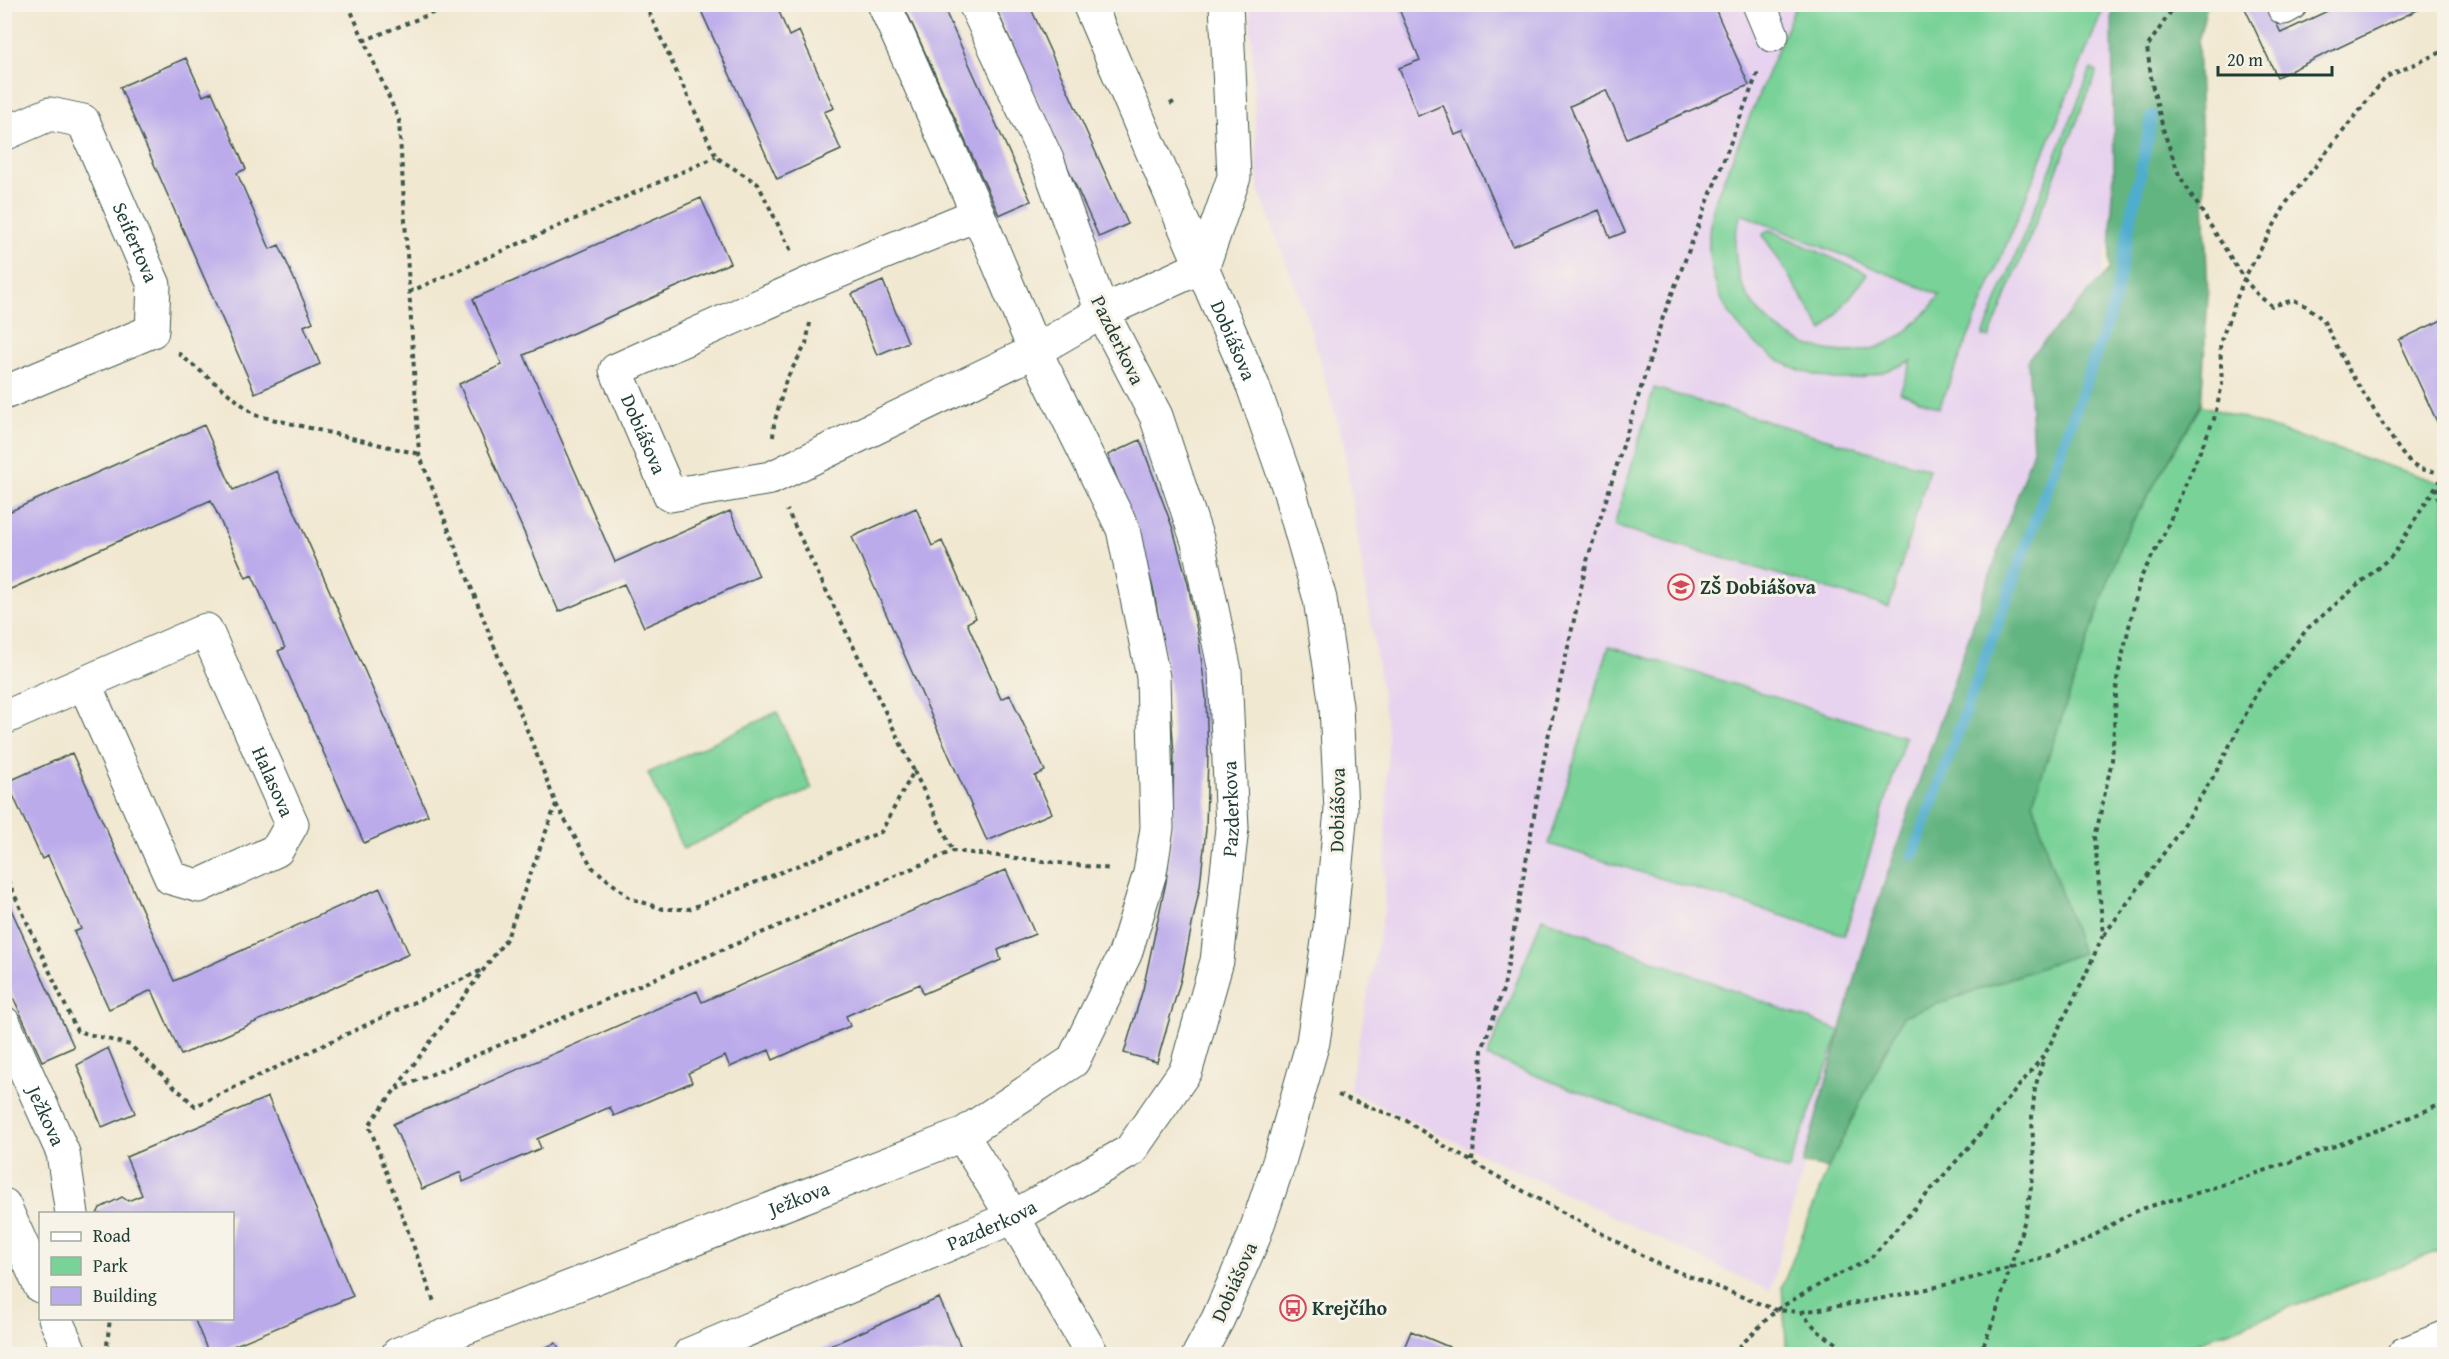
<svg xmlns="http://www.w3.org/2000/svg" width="2449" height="1359" font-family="'Gentium Book Plus',serif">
<rect width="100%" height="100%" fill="#f7f3e8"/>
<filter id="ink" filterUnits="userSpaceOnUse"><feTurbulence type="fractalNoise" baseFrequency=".0167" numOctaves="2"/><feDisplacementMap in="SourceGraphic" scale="12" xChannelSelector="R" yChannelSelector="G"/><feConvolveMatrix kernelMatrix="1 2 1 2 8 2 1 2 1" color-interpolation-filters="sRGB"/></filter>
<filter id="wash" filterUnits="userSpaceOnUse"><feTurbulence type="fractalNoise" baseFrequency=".008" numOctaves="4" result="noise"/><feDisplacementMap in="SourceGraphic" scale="24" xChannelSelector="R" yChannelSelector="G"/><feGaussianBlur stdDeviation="1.35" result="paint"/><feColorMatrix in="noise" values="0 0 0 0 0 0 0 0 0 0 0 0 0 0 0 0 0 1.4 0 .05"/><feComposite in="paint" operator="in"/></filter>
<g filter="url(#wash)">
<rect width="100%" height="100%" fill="#f1e8d1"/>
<path fill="#e7d2ef" d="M 1250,5 L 2172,5 L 2136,128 L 2080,361 L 1871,922 L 1770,1291 L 1349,1091 L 1384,911 L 1388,733 L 1343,441 L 1309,323 L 1258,187 Z"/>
<path fill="#79d298" stroke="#4c8866" stroke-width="1.5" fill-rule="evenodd" d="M 1796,5 L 2105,5 L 1939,408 L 1900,392 L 1912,361 C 1886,372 1856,383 1828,378 C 1759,366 1706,308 1709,237 C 1709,227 1711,216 1713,205 ZM 1741,214 L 1940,295 C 1924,317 1904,338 1878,347 C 1818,367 1742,324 1736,259 C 1736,252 1734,244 1735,237 C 1736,229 1739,222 1741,214 Z
M 2091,69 L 2097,72 L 1989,338 L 1983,336 Z
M 1770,230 L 1868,274 L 1823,331 L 1763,235 L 1766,231 Z
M 1654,388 L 1929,469 L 1889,607 L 1614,526 Z
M 2201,405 L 2444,484 L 2444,1249 L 2168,1354 L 1787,1354 L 1782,1287 L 1828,1168 L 1903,1016 L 2082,953 L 2047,852 L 2033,801 L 2123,538 Z
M 1609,646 L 1905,737 L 1845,935 L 1549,844 Z
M 777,712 L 812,789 L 683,849 L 648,773 Z
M 1542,918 L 1840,1031 L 1788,1171 L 1487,1057 Z"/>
<path fill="#62b480" stroke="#40785a" stroke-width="1.5" d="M 2116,5 L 2207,5 L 2198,42 L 2208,297 L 2201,405 L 2123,538 L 2033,801 L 2047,852 L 2082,953 L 1903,1016 L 1828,1168 L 1803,1164 L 1871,922 L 2033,450 L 2028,359 L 2109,270 L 2114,170 L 2112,14 Z"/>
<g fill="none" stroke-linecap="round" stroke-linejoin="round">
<path stroke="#50adce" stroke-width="12" d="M 1913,855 L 2113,307 L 2152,116"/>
</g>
<g id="blocks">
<path fill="#bbabeb" d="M 698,4 L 776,4 L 789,36 L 799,31 L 834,108 L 824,112 L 841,150 L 777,179 Z
M 903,4 L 942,4 L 1031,201 L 999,215 Z
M 994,4 L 1029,4 L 1128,224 L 1099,237 Z
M 1397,4 L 1713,4 L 1749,85 L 1627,138 L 1606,90 L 1570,106 L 1625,232 L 1610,238 L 1599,210 L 1513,246 L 1464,132 L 1455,135 L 1443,105 L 1418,116 L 1399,68 L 1420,60 Z
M 2243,4 L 2267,4 L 2281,33 L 2342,4 L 2430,4 L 2277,77 Z
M 186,58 L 203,96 L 212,92 L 246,169 L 237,173 L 270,249 L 279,245 L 313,322 L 304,326 L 320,364 L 255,393 L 120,87 Z
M 701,198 L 730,263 L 524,355 L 615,562 L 730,511 L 759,576 L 644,627 L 624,584 L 559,612 L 459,384 L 502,365 L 473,299 Z
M 883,281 L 908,342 L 877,355 L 852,294 Z
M 2444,319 L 2444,420 L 2438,424 L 2399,340 Z
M 204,425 L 233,490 L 277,471 L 428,815 L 364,843 L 278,651 L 285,648 L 252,575 L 246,578 L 211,500 L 4,592 L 4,514 Z
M 1140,440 L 1173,529 L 1188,584 L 1199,640 L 1206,697 L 1208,754 L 1206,829 L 1200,886 L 1181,979 L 1157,1062 L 1124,1053 L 1143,989 L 1166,882 L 1172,828 L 1174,755 L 1169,682 L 1154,592 L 1140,540 L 1108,455 Z
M 916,508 L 932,546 L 942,541 L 976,618 L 967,623 L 1001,699 L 1010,695 L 1045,771 L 1035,776 L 1052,813 L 987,841 L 852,537 Z
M 72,753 L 174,981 L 380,888 L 409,954 L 181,1055 L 152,990 L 109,1009 L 74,932 L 81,929 L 48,856 L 42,859 L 7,782 Z
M 1006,870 L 1035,934 L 998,950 L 1001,960 L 923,994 L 920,984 L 882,1000 L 846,1016 L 850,1026 L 773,1060 L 769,1050 L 730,1067 L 725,1056 L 688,1073 L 692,1082 L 614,1116 L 610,1107 L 537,1139 L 541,1148 L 463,1182 L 461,1172 L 422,1189 L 393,1124 L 697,991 L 702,1002 Z
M 4,894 L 74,1047 L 42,1061 L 4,977 Z
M 108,1048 L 135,1113 L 102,1127 L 77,1065 Z
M 268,1097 L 353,1296 L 214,1354 L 209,1354 L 194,1318 L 232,1318 L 232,1214 L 97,1214 L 100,1208 L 122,1197 L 128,1201 L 142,1195 L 126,1157 Z
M 939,1298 L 964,1354 L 810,1354 L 825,1348 Z
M 1411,1331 L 1449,1347 L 1446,1354 L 1402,1353 Z
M 556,1343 L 562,1354 L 531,1354 Z"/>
</g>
</g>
<g filter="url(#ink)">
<use href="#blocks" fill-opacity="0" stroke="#3e574c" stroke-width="1.5"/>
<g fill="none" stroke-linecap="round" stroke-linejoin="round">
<g stroke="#3e574c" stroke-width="35">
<g id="minor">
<path d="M 884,4 L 978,214 L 1035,351 L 1123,529 L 1153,677 L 1157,828 L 1150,873 L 1125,954 L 1073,1061 L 962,1135"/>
<path id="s1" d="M 1089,4 L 1253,386 L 1289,489 L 1320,599 L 1336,706 L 1341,810 L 1330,928 L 1313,1042 L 1279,1162 L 1253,1239 L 1218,1319 L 1199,1354"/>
<path d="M 1759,4 L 1772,35"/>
<path d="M 2284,8 L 2291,4"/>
<path id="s2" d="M 4,134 L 50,114 L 83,121 L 154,285 L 152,331 L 4,393"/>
<path id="s3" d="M 978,214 L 808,284 L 616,370 L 670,495 L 771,478 L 1035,351 L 1102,312 L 1203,266 L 1234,177 L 1226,4"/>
<path id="s4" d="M 4,718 L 206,630 L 292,824 L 277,850 L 199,886 L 171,878 L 84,683"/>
<path id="s5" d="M 4,1023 L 63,1153 L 72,1214"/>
<path d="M 4,1205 L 40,1286"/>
<path d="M 55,1318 L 71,1354"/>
<path id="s6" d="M 398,1354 L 962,1135 L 1013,1217 L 1092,1354"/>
<path id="s7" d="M 690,1354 L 1013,1217 L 1130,1151 L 1186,1070 L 1217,961 L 1232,828 L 1225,671 L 1198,542 L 1156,416 L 1102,312 L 1048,162 L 975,4"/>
<path d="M 2404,1354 L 2444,1338"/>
</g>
</g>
<path stroke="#3e574c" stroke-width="4" stroke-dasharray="4.5 4.5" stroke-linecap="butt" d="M 348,4 L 399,120 L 419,454 L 556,804 L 507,938 L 369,1125 L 434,1302
M 645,4 L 716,157 L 758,184 L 791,251
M 2176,4 L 2147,47 L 2152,84 L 2164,132 L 2179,175 L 2244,279 L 2259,296 L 2272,306 L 2294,300 L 2308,307 L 2323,320 L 2350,372 L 2400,451 L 2411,464 L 2420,469 L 2444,473
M 363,41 L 455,4
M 1170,104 L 1178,100
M 409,292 L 716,157
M 178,353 L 255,415 L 419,454
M 773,437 L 774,424 L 786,380 L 806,344 L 810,323
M 2436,487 L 2444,527
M 914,771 L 953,851
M 556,804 L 592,867 L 630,898 L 663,909 L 689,909 L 881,832 L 914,771 L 787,510
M 4,872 L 77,1031 L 130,1045 L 195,1106 L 484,969
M 2104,935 L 2174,839 L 2215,774 L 2257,692 L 2308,628 L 2394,554 L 2436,486 L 2444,477
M 397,1089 L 953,851 L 1113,869
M 1338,1095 L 1407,1121 L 1446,1147 L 1516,1187 L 1658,1264 L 1776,1310 L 1801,1312 L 1819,1332 L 1853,1354
M 1472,1161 L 1479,1107 L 1482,1050 L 1504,987 L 1547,742 L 1587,561 L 1663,317 L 1759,69
M 1801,1312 C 1893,1298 1982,1280 2069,1248 C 2096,1238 2118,1217 2145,1208 C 2165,1201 2186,1197 2206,1190 C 2286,1164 2367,1136 2444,1103
M 107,1345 L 110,1318
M 4,1348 L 7,1354
M 1732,1354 L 1776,1310 L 1829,1279 L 1869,1260 L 1974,1141 L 2045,1054 L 2081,985 L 2103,935 L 2095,838 L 2112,760 L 2117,679 L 2140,579 L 2164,534 L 2214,419 L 2222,385 L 2220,343 L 2244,279 L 2287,202 L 2386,77 L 2444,51
M 1980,1354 L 1995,1317 L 2027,1213 L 2034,1168 L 2032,1117 L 2035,1088 L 2044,1057"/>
<use href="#minor" stroke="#fff" stroke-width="33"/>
</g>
</g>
<defs>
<g id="school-ring" transform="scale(1.35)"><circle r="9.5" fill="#f7f3e8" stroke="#d1495b" stroke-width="1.5"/><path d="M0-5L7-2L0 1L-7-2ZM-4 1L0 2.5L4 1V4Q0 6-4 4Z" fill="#d1495b"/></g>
<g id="bus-ring" transform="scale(1.35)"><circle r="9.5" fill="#f7f3e8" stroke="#d1495b" stroke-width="1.5"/><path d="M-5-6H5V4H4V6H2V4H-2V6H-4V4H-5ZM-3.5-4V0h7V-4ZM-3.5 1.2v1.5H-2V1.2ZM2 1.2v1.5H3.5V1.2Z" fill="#d1495b"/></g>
</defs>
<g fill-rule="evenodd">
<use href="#school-ring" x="1681" y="587"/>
<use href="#bus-ring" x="1293" y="1308"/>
</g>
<g text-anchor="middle" stroke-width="6" stroke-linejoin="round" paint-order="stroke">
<g font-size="20" fill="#1f3d34" stroke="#f7f3e8">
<text dy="7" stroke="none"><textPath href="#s2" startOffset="216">Seifertova</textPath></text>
<text transform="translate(1118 340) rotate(64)" y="7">Pazderkova</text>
<text dy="7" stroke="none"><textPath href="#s1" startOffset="366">Dobiášova</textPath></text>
<text dy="7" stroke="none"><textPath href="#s3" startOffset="464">Dobiášova</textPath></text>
<text dy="7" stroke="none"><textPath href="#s4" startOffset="386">Halasova</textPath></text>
<text dy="7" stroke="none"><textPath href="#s7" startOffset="850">Pazderkova</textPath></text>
<text transform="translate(1337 810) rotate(-89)" y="7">Dobiášova</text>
<text dy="7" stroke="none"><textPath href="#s5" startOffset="102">Ježkova</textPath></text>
<text dy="7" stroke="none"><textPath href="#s6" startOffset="430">Ježkova</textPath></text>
<text dy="7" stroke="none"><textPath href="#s7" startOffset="328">Pazderkova</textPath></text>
<text transform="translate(1234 1282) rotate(-66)" y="7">Dobiášova</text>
</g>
<g font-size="20" font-weight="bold" fill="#1f3d34" stroke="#f7f3e8" text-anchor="start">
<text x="1700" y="594">ZŠ Dobiášova</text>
<text x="1312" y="1315">Krejčího</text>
</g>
</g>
<rect width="2449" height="1359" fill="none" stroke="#f7f3e8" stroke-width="24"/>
<rect x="39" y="1212" width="195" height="108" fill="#f7f3e8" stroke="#a1aaa0" stroke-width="1.5"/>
<rect x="51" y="1232" width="30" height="9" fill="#ffffff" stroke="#a1aaa0" stroke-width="1.5"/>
<text x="93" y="1242" font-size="18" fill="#1f3d34">Road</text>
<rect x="51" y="1257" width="30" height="18" fill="#79d298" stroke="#a1aaa0" stroke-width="1.5"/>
<text x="93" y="1272" font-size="18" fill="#1f3d34">Park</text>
<rect x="51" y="1287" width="30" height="18" fill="#bbabeb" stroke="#a1aaa0" stroke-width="1.5"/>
<text x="93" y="1302" font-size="18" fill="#1f3d34">Building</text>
<path d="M2218 66v9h114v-9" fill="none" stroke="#1f3d34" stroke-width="3"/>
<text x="2227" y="66" font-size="18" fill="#1f3d34" stroke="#f7f3e8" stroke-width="4.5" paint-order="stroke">20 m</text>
</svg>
